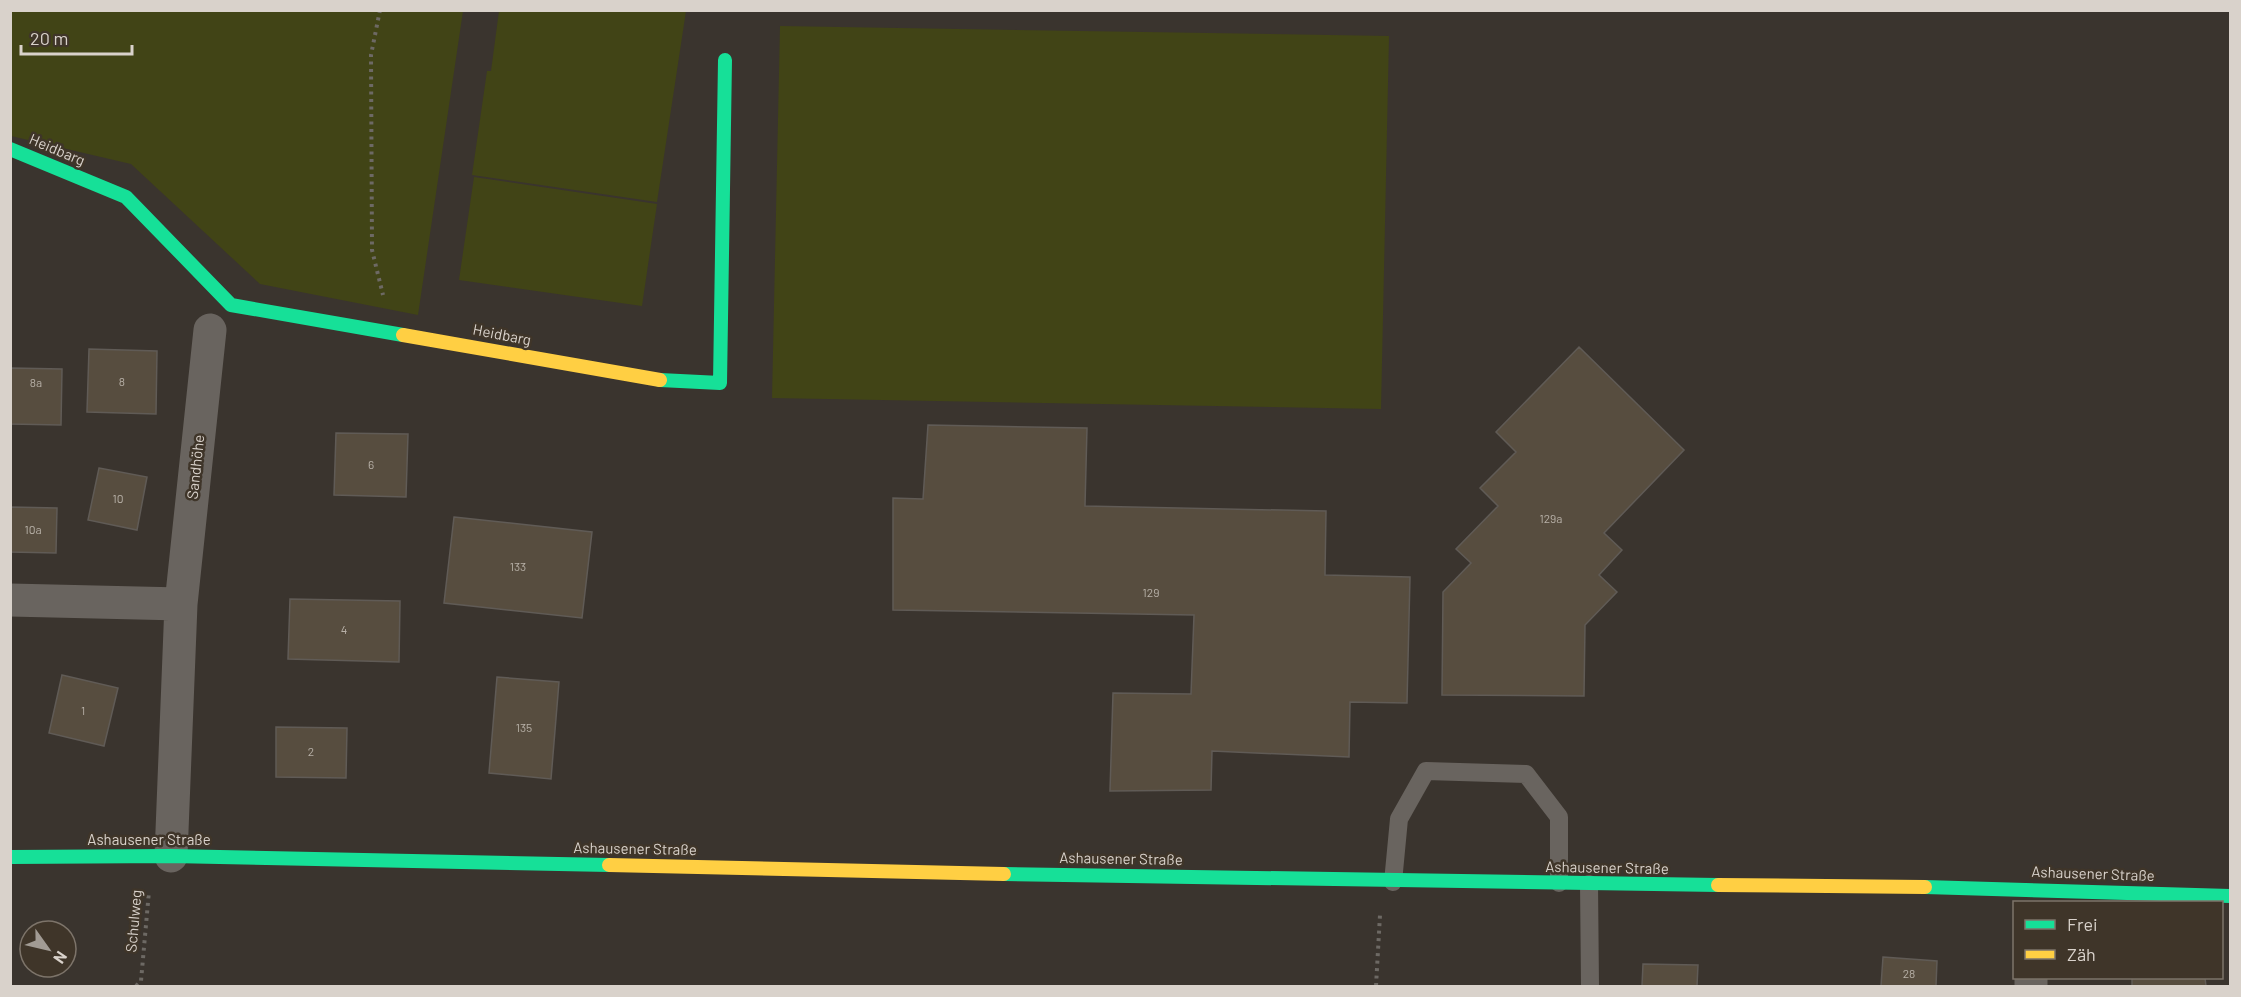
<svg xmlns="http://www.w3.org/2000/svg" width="2241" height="997" font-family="Barlow,sans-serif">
<rect width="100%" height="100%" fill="#3a342e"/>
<path fill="#414416" d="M 11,11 L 463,11 L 418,315 L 260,284 L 131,164 L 11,136 Z
M 499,11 L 686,11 L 657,202 L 472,175 L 487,71 L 491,71 Z
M 780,26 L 1389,36 L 1381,409 L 772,398 Z
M 474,177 L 657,204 L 642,306 L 459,280 Z"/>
<path fill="#574d3f" stroke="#605b56" stroke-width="1.5" d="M 1579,347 L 1684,450 L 1604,533 L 1622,550 L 1599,575 L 1617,592 L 1585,625 L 1584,696 L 1442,695 L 1443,592 L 1471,563 L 1456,549 L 1498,506 L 1480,488 L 1516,452 L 1496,432 Z
M 89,349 L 157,351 L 156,414 L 87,412 Z
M 11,368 L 62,369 L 61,425 L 10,424 Z
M 928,425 L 1087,428 L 1085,506 L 1326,511 L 1325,575 L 1410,577 L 1407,703 L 1350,702 L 1349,757 L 1212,751 L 1211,790 L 1110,791 L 1113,693 L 1191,694 L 1194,615 L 893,610 L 893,498 L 923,499 Z
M 336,433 L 408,434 L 406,497 L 334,495 Z
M 99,468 L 147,477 L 137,530 L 88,520 Z
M 10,507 L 57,508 L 56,553 L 10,552 Z
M 454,517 L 592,532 L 582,618 L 444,603 Z
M 290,599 L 400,601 L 399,662 L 288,659 Z
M 62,675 L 118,688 L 104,746 L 49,733 Z
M 497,677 L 559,682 L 551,779 L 489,773 Z
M 276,727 L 347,728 L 346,778 L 276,777 Z
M 1883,957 L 1937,961 L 1936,986 L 1881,986 Z
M 1643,964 L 1698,965 L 1697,986 L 1642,986 Z
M 2132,978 L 2205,978 L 2206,986 L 2132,986 Z"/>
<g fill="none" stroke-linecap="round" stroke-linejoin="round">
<path stroke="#6d6964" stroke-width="4" stroke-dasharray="3 4.5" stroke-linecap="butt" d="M 380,10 L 371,55 L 372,250 L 383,295
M 136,986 L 141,981 L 149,891
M 1376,986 L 1380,915"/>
<path stroke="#69645f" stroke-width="18" d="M 1393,882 L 1399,819 L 1426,771 L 1526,774 L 1559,817 L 1559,883
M 1589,884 L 1590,986"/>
<path stroke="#69645f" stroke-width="33" d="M 10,600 L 181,604
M 171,856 L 181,604 L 210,330
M 2031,978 L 2031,986"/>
<path stroke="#16e098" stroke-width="14" d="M 10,149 L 126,197 L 231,305 L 403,335
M 660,380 L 720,383 L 725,60
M 10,857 L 171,856 L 609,865
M 1004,874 L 1718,885
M 1925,887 L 2230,896"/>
<path stroke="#ffcf43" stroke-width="14" d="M 403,335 L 660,380
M 609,865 L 1004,874
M 1718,885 L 1925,887"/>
</g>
<g text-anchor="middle" stroke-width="5" stroke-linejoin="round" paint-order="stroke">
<g font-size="12" fill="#b8b1a8">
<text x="122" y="386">8</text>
<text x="36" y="387">8a</text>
<text x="371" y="469">6</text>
<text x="118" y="503">10</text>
<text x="1551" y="523">129a</text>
<text x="33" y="534">10a</text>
<text x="518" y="571">133</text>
<text x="1151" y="597">129</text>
<text x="344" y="634">4</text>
<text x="83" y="715">1</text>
<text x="524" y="732">135</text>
<text x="311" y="756">2</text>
<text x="1909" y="978">28</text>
</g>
<g font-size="15" fill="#d9d2cb" stroke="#3f3529">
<text transform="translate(57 150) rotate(23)" y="5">Heidbarg</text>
<text transform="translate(502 335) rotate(11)" y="5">Heidbarg</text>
<text transform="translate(196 467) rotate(-84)" y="5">Sandhöhe</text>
<text x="149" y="845">Ashausener Straße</text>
<text transform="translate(635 849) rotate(1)" y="5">Ashausener Straße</text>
<text transform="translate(1121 859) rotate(1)" y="5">Ashausener Straße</text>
<text transform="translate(1607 868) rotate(1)" y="5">Ashausener Straße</text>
<text transform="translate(2093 874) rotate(2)" y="5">Ashausener Straße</text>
<text transform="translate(134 921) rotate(-85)" y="5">Schulweg</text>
</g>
</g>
<rect width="2241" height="997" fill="none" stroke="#d9d2cb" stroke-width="24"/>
<rect x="2013" y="901" width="210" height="78" fill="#3f3529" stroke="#7d746a" stroke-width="1.5"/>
<rect x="2025" y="920" width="30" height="9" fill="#16e098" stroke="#7d746a" stroke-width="1.5"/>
<text x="2067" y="931" font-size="18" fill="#d9d2cb">Frei</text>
<rect x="2025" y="950" width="30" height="9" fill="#ffcf43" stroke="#7d746a" stroke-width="1.5"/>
<text x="2067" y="961" font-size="18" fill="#d9d2cb">Zäh</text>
<g transform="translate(48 949) rotate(124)"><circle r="28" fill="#3f3529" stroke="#7d746a" stroke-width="1.5"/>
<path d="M0-4.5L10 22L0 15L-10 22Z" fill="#a19b94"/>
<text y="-9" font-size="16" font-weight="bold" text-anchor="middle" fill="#d9d2cb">N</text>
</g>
<path d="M21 45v9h111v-9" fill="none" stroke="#d9d2cb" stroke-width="3"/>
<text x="30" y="45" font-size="18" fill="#d9d2cb" stroke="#3f3529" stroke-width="4.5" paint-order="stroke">20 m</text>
</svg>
